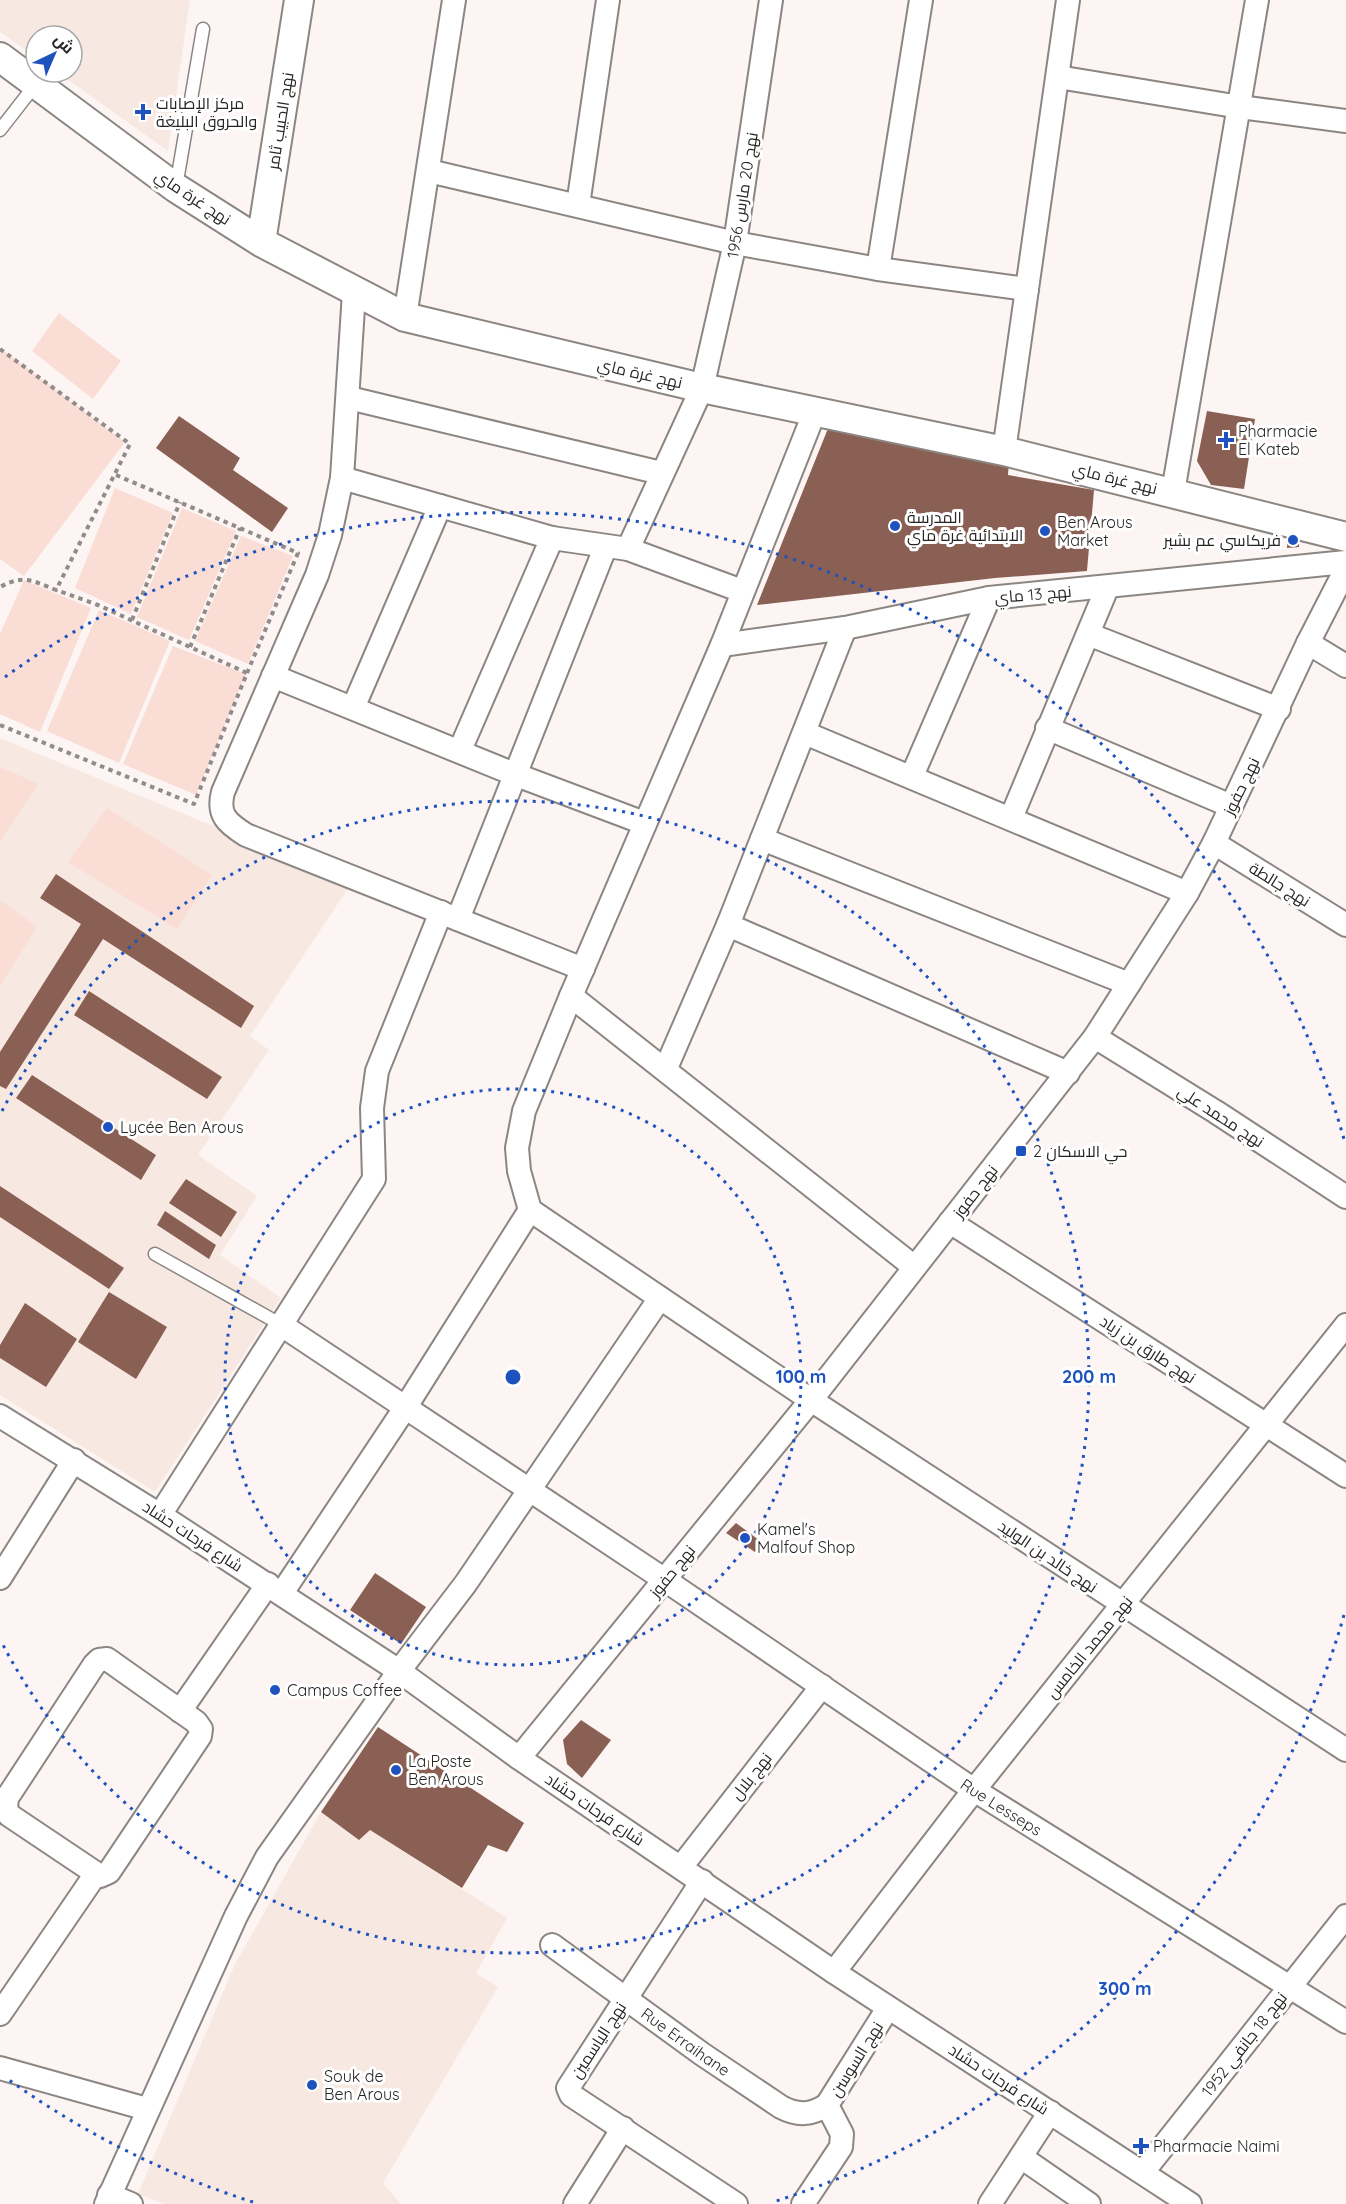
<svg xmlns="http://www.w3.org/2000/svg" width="1346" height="2204" font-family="Quicksand,Cairo,sans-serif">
<rect width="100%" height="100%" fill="#fdf5f3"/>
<path fill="#f8e8e2" d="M 0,0 L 190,0 L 168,151 L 57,72 L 72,72 L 72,36 L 36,36 L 36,57 L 0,32 Z
M 0,738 L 201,821 L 355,878 L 250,1036 L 269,1050 L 198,1155 L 257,1196 L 220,1255 L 281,1298 L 155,1492 L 0,1395 Z
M 321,1812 L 359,1839 L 370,1830 L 507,1918 L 476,1973 L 498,1987 L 383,2183 L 401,2204 L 165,2204 L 138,2194 L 235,1964 Z"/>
<path fill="#faddd4" d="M 59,313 L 121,361 L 93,399 L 32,351 Z
M 0,348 L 125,442 L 24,576 L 0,559 Z
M 115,488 L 173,513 L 131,614 L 75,588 Z
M 182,508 L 236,531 L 189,640 L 137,617 Z
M 241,536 L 293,556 L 248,664 L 195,641 Z
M 24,580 L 91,608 L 40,732 L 0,714 L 0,634 Z
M 99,610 L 170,641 L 119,763 L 47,731 Z
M 173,646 L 246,674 L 196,795 L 123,764 Z
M 0,767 L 38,784 L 0,842 Z
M 107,808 L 212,875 L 177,929 L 68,862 Z
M 0,900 L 37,927 L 0,986 Z"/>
<path fill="#896053" d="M 1207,411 L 1255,419 L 1244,489 L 1211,485 L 1197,461 Z
M 179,416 L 240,458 L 233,470 L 288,508 L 272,532 L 156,448 Z
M 829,426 L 1009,462 L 1008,475 L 1094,490 L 1087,571 L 995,578 L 757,605 Z
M 1288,531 L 1299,533 L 1299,547 L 1287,548 Z
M 56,874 L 254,1006 L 241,1028 L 103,939 L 6,1089 L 0,1086 L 0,1052 L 81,924 L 40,898 Z
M 89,991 L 222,1077 L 207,1099 L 74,1015 Z
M 32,1075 L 156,1155 L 141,1180 L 16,1098 Z
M 186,1179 L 237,1212 L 221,1237 L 169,1203 Z
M 0,1186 L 124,1268 L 109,1289 L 0,1217 Z
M 165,1211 L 216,1245 L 209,1259 L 157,1225 Z
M 109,1292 L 167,1327 L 136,1379 L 78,1342 Z
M 25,1303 L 77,1339 L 46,1387 L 0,1358 L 0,1345 Z
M 736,1523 L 763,1543 L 755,1552 L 726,1533 Z
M 375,1573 L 426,1607 L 401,1644 L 350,1610 Z
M 581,1720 L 611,1740 L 582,1778 L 567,1764 L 563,1740 Z
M 378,1727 L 524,1823 L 507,1852 L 488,1845 L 462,1888 L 370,1830 L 359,1840 L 321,1812 Z"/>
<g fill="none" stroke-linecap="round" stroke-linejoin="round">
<g stroke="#8c8683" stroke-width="15">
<path id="service" d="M 0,130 L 35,85
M 176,187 L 203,29
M 155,1254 L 280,1324"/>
</g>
<g stroke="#8c8683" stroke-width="26">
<g id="minor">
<path d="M 1058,77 L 1240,107 L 1346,121"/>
<path d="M 429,171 L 735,243 L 878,269 L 1027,289"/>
<path d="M 578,205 L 608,0"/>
<path d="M 878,269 L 921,0"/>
<path d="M 354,292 L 342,478 L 330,535 L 317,575 L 223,792 C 217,815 227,823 246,835 L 583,969"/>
<path d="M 405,317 L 454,0"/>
<path d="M 349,398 L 661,473"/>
<path d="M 1004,451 L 1068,0"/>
<path d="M 342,478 L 552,538 L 628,549 L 742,591"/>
<path d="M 1173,492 L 1257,0"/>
<path d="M 628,549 L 702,388 L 735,243 L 771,0"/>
<path d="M 1088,634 L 1279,709"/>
<path d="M 1308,643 L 1346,666"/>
<path d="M 722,645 L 845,628 L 989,598 L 1346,562"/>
<path d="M 273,676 L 514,774 L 644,823"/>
<path d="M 353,708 L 440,506"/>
<path d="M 1047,728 L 1231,806"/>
<path d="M 805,733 L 1187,893"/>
<path d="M 460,750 L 552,538"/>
<path d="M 912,776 L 989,598"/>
<path d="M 1011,818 L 1107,588"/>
<path d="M 762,839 L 1129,984"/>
<path d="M 1214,843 L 1346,925"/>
<path d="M 458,919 L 605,548"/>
<path d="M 728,925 L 1068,1073"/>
<path d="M 571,996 L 913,1266"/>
<path d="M 1095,1037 L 1216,1112 L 1346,1197"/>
<path d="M 666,1068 L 728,925 L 845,628"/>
<path d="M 530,1210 L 811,1400 L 1346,1750"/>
<path d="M 950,1222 L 1346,1476"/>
<path id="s1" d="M 280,1324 L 665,1580 L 974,1790 L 1346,2022"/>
<path d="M 0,1416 L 160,1515 L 399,1671 L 519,1758 L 834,1972 L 1190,2204"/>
<path d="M 160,1515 L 374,1179 L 372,1108 L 377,1071 L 441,912"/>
<path d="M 0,1578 L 74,1460"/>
<path d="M 282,1593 L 405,1408 L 530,1210 L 519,1171 L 517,1148 L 524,1111 L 571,996 L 722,645 L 815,411"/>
<path d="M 107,1659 L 196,1722 L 201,1729 L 200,1736 L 109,1872 L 100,1876 L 9,1815 L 6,1807 L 7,1798 L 94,1665 L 99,1660 Z"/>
<path d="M 180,1711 L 268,1584"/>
<path d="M 519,1758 L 811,1400 L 1095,1037 L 1187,893 L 1214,843 L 1308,643 L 1346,569"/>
<path d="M 681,1867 L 822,1686"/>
<path d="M 702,1881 L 568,2088 L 571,2095 L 736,2204"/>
<path id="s2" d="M 552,1945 L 702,2054 L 781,2107 C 798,2116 811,2115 827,2105"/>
<path d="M 834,1972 L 974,1790 L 1346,1325"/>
<path d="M 0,2014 L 95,1875"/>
<path d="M 0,2068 L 147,2109"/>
<path d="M 1021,2157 L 1089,2204"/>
<path d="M 1143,2172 L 1346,1916"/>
<path d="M 109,2195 L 131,2204"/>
<path d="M 106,2204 L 236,1916 L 267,1857 L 399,1671 L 466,1583 L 660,1298"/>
<path d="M 575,2204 L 623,2128"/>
<path d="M 803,2204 L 841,2147 L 842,2134 L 827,2105 L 888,2008"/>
<path d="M 990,2204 L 1050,2112"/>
</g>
</g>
<g stroke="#8c8683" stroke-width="32">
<path id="tertiary" d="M 0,57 L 176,188 L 261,242 L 405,317 L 702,388 L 1004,451 L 1346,537
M 261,242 L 299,0"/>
</g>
<path stroke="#918c8a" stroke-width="4" stroke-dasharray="4.5 4.5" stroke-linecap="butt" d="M 0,349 L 130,444 L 56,590 C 33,581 24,574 0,587
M 116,475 L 298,553 L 247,673
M 132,620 L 180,502
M 190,647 L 240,528
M 0,725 L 194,804 L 247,673 L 98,605 L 56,590"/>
<use href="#service" stroke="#fff" stroke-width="12"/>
<use href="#minor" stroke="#fff" stroke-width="22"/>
<use href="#tertiary" stroke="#fff" stroke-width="28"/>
</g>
<g fill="none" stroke="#1d52bf" stroke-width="3" stroke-dasharray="3 6">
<circle cx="513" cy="1377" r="288"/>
<path d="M2 1111A576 576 0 1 1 2 1643"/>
<path d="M1344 1615A865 865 0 0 1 773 2202M253 2202A865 865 0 0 1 5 2077M5 677A865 865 0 0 1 1344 1139"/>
</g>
<g fill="#1d52bf" stroke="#fff" stroke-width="2">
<path d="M140 103h6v6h6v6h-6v6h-6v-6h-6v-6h6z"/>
<path d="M1223 431h6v6h6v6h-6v6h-6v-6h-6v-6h6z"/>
<circle cx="895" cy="526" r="6"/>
<circle cx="1045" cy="531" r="6"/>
<circle cx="1293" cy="540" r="6"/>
<circle cx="108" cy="1127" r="6"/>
<rect x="1015" y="1145" width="12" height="12" rx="3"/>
<circle cx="745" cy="1538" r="6"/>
<circle cx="275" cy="1690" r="6"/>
<circle cx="396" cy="1770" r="6"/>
<circle cx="312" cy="2085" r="6"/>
<path d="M1138 2137h6v6h6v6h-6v6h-6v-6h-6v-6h6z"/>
</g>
<g text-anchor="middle" stroke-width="6" stroke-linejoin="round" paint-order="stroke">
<g font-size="16" fill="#282625" stroke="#fff" text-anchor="start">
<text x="156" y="109">مركز الإصابات<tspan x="156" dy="18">والحروق البليغة</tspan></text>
<text x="1238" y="437">Pharmacie<tspan x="1238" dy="18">El Kateb</tspan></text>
<text x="907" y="523">المدرسة<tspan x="907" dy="18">الابتدائية غرة ماي</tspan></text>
<text x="1057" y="528">Ben Arous<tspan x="1057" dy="18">Market</tspan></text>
<text x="1281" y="546" text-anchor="end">فريكاسي عم بشير</text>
<text x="120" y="1133">Lycée Ben Arous</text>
<text x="1033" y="1157">حي الاسكان 2</text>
<text x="757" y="1535">Kamel's<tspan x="757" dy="18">Malfouf Shop</tspan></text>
<text x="287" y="1696">Campus Coffee</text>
<text x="408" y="1767">La Poste<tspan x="408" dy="18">Ben Arous</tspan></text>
<text x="324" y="2082">Souk de<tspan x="324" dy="18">Ben Arous</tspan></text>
<text x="1153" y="2152">Pharmacie Naimi</text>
</g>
<g font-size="16" fill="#282625" stroke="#fff">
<text transform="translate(280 121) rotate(-81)" y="6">نهج الحبيب ثامر</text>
<text transform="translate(742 195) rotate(-81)" y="6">نهج 20 مارس 1956</text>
<text transform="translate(193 197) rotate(33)" y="6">نهج غرة ماي</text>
<text transform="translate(640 373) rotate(13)" y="6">نهج غرة ماي</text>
<text transform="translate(1115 478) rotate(14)" y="6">نهج غرة ماي</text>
<text transform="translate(1033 594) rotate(-5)" y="6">نهج 13 ماي</text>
<text transform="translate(1241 786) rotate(-64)" y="6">نهج حفوز</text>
<text transform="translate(1280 884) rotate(32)" y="6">نهج جالطة</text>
<text transform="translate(1221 1116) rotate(33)" y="6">نهج محمد علي</text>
<text transform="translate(975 1191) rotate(-52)" y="6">نهج حفوز</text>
<text transform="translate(1148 1349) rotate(33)" y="6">نهج طارق بن زياد</text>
<text transform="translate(193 1536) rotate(33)" y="6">شارع فرحات حشاد</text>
<text transform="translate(1048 1556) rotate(34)" y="6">نهج خالد بن الوليد</text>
<text transform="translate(672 1571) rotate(-51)" y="6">نهج حفوز</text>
<text transform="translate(1089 1647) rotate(-51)" y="6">نهج محمد الخامس</text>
<text transform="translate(751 1776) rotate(-52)" y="6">نهج بلال</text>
<text dy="6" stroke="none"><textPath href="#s1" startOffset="868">Rue Lesseps</textPath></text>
<text transform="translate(595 1809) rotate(34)" y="6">شارع فرحات حشاد</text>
<text transform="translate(598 2040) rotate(-57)" y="6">نهج الياسمين</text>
<text dy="6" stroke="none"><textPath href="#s2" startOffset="165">Rue Erraihane</textPath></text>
<text transform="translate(1244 2044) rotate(-52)" y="6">نهج 18 جانفي 1952</text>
<text transform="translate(856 2059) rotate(-58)" y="6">نهج السوسن</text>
<text transform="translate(999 2079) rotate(33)" y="6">شارع فرحات حشاد</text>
</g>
</g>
<circle cx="513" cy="1377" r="9" fill="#1d52bf" stroke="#fff" stroke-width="3"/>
<g font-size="18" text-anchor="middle" font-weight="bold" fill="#1d52bf" stroke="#fff" stroke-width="6" stroke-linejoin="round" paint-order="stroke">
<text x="801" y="1383">100 m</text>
<text x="1089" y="1383">200 m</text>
<text x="1125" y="1995">300 m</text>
</g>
<g transform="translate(54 54) rotate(44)"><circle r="28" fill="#ffffff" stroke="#a9a8a8" stroke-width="1.5"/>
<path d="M0-4.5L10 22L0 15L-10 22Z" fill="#1d52bf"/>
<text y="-9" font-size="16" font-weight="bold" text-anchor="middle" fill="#282625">ش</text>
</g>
</svg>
